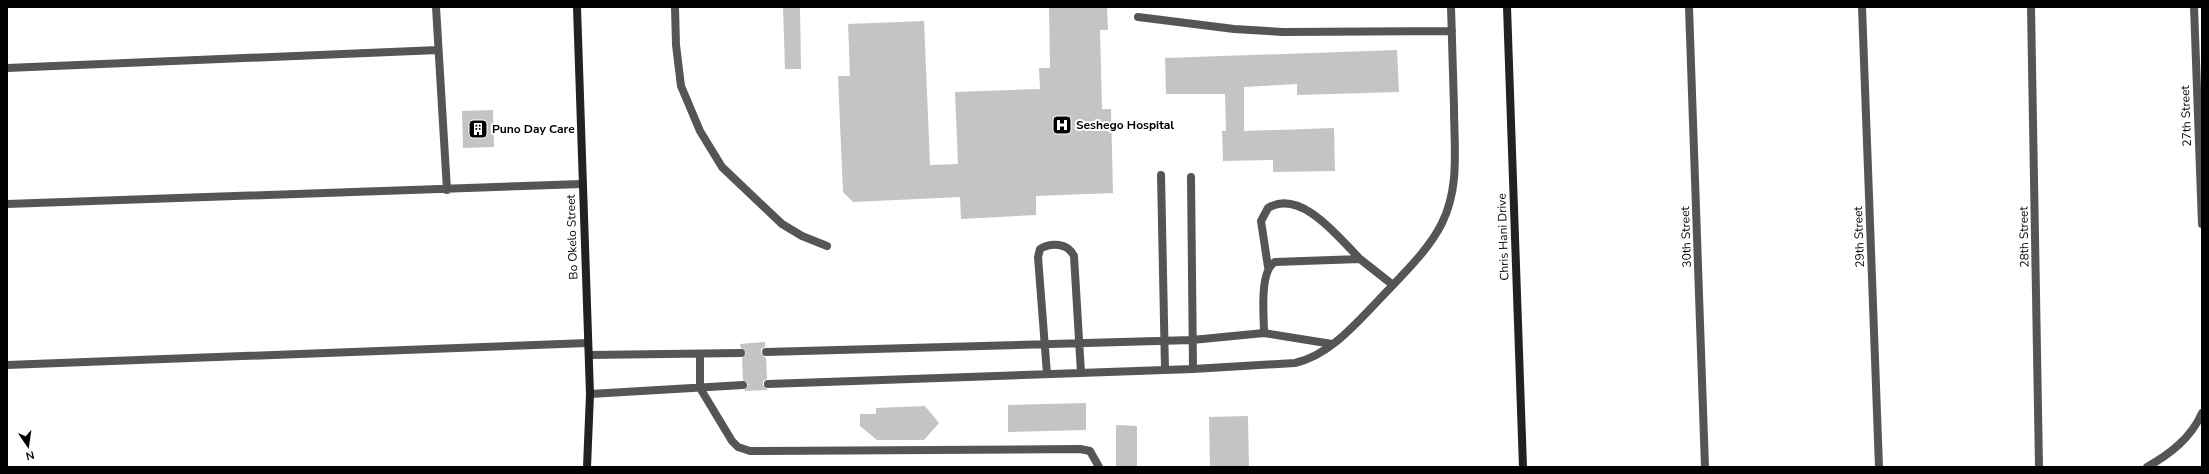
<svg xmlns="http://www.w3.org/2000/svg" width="2209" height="474" font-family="'Nunito Sans',sans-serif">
<rect width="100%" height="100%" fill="#fff"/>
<path fill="#c4c4c4" d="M 783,7 L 800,7 L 801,69 L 785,69 Z
M 1049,7 L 1107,7 L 1108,30 L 1100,30 L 1102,109 L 1111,109 L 1113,193 L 1036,196 L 1036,215 L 961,219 L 960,197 L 853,202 L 843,192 L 838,76 L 850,76 L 848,24 L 924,21 L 930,165 L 958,164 L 955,92 L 1040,89 L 1039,68 L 1050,68 Z
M 1397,50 L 1399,92 L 1297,95 L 1297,84 L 1244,87 L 1244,131 L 1334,128 L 1335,171 L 1273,172 L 1273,160 L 1223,161 L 1222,131 L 1226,131 L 1225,94 L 1166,94 L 1165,58 Z
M 493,110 L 494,147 L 463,148 L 462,111 Z
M 765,342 L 765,347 L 761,349 L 761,353 L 766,358 L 767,379 L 763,381 L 763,385 L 768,390 L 744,391 L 748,385 L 747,382 L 743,380 L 742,358 L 746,353 L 741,348 L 740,344 Z
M 1086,403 L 1086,430 L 1008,432 L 1008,405 Z
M 925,406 L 939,423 L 924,440 L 877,440 L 860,426 L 860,414 L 876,414 L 876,408 Z
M 1248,416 L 1249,467 L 1210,467 L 1209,417 Z
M 1116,425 L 1137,426 L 1137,467 L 1116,467 Z"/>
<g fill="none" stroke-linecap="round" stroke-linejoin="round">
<path stroke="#555" stroke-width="8" d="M 675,7 L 676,45 L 681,86 L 700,131 L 722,167 L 782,224 L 802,236 L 827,246
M 1138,17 L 1234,29 L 1283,32 L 1452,31
M 1161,175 L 1165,369
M 1191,177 L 1193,369
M 1268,267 L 1261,221 L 1268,208 C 1301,188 1339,238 1360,259
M 1264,333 C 1264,316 1259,271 1275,262 L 1360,259 L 1393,285
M 766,352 L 1192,340 L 1264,333 L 1332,344
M 700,354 L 700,388 L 732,441 L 738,447 L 750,451 L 1080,449 L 1090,451 L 1099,467
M 589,355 L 741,353
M 1047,374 L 1038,257 L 1040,249 C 1051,242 1068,243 1074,256 L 1081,373
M 768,384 L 1193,369 L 1295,363 C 1327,356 1352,328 1374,305 C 1396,281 1428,252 1442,223 C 1460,187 1454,147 1454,107 C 1453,74 1452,40 1451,7
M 590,394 L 743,385"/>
<path stroke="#555" stroke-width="8" d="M 436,7 L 447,190
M 1689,7 L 1705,467
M 1862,7 L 1879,467
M 2031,7 L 2039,467
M 2194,7 L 2202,224
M 7,68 L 438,50
M 7,204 L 582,184
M 7,365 L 588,343
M 2147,467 C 2170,454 2191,438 2202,413"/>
<path stroke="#222" stroke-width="8" d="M 577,7 L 590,394 L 587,467
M 1507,7 L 1523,467"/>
</g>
<defs>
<g id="hospital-square" transform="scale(1)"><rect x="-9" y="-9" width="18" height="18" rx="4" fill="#000" stroke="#fff"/><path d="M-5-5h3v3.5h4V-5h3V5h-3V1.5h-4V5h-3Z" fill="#fff"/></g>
<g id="building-square" transform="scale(1)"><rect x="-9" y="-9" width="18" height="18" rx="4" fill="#000" stroke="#fff"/><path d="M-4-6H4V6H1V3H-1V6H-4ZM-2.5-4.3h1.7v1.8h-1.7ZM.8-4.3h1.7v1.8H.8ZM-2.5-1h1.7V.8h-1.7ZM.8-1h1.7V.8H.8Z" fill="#fff"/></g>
</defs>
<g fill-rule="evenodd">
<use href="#hospital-square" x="1062" y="125"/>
<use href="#building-square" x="478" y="129"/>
</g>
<g text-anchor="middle" stroke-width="4" stroke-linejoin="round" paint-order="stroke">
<g font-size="12" fill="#000" stroke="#fff">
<text transform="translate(2186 116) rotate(-92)" y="4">27th Street</text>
<text transform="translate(572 237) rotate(-92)" y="4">Bo Okelo Street</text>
<text transform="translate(1503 237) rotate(-92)" y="4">Chris Hani Drive</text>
<text transform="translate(1686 237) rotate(-92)" y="4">30th Street</text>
<text transform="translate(1859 237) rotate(-92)" y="4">29th Street</text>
<text transform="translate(2024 237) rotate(-91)" y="4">28th Street</text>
</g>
<g font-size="12" font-weight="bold" fill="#000" stroke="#fff" text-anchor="start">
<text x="1076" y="129">Seshego Hospital</text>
<text x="492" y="133">Puno Day Care</text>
</g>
</g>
<rect width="2209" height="474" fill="none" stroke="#000000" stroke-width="16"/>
<g transform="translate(28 446) rotate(167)" stroke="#ffffff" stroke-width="3" paint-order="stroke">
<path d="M0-3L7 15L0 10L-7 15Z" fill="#000000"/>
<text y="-6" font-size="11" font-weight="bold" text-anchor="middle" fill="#000000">N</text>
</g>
</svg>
